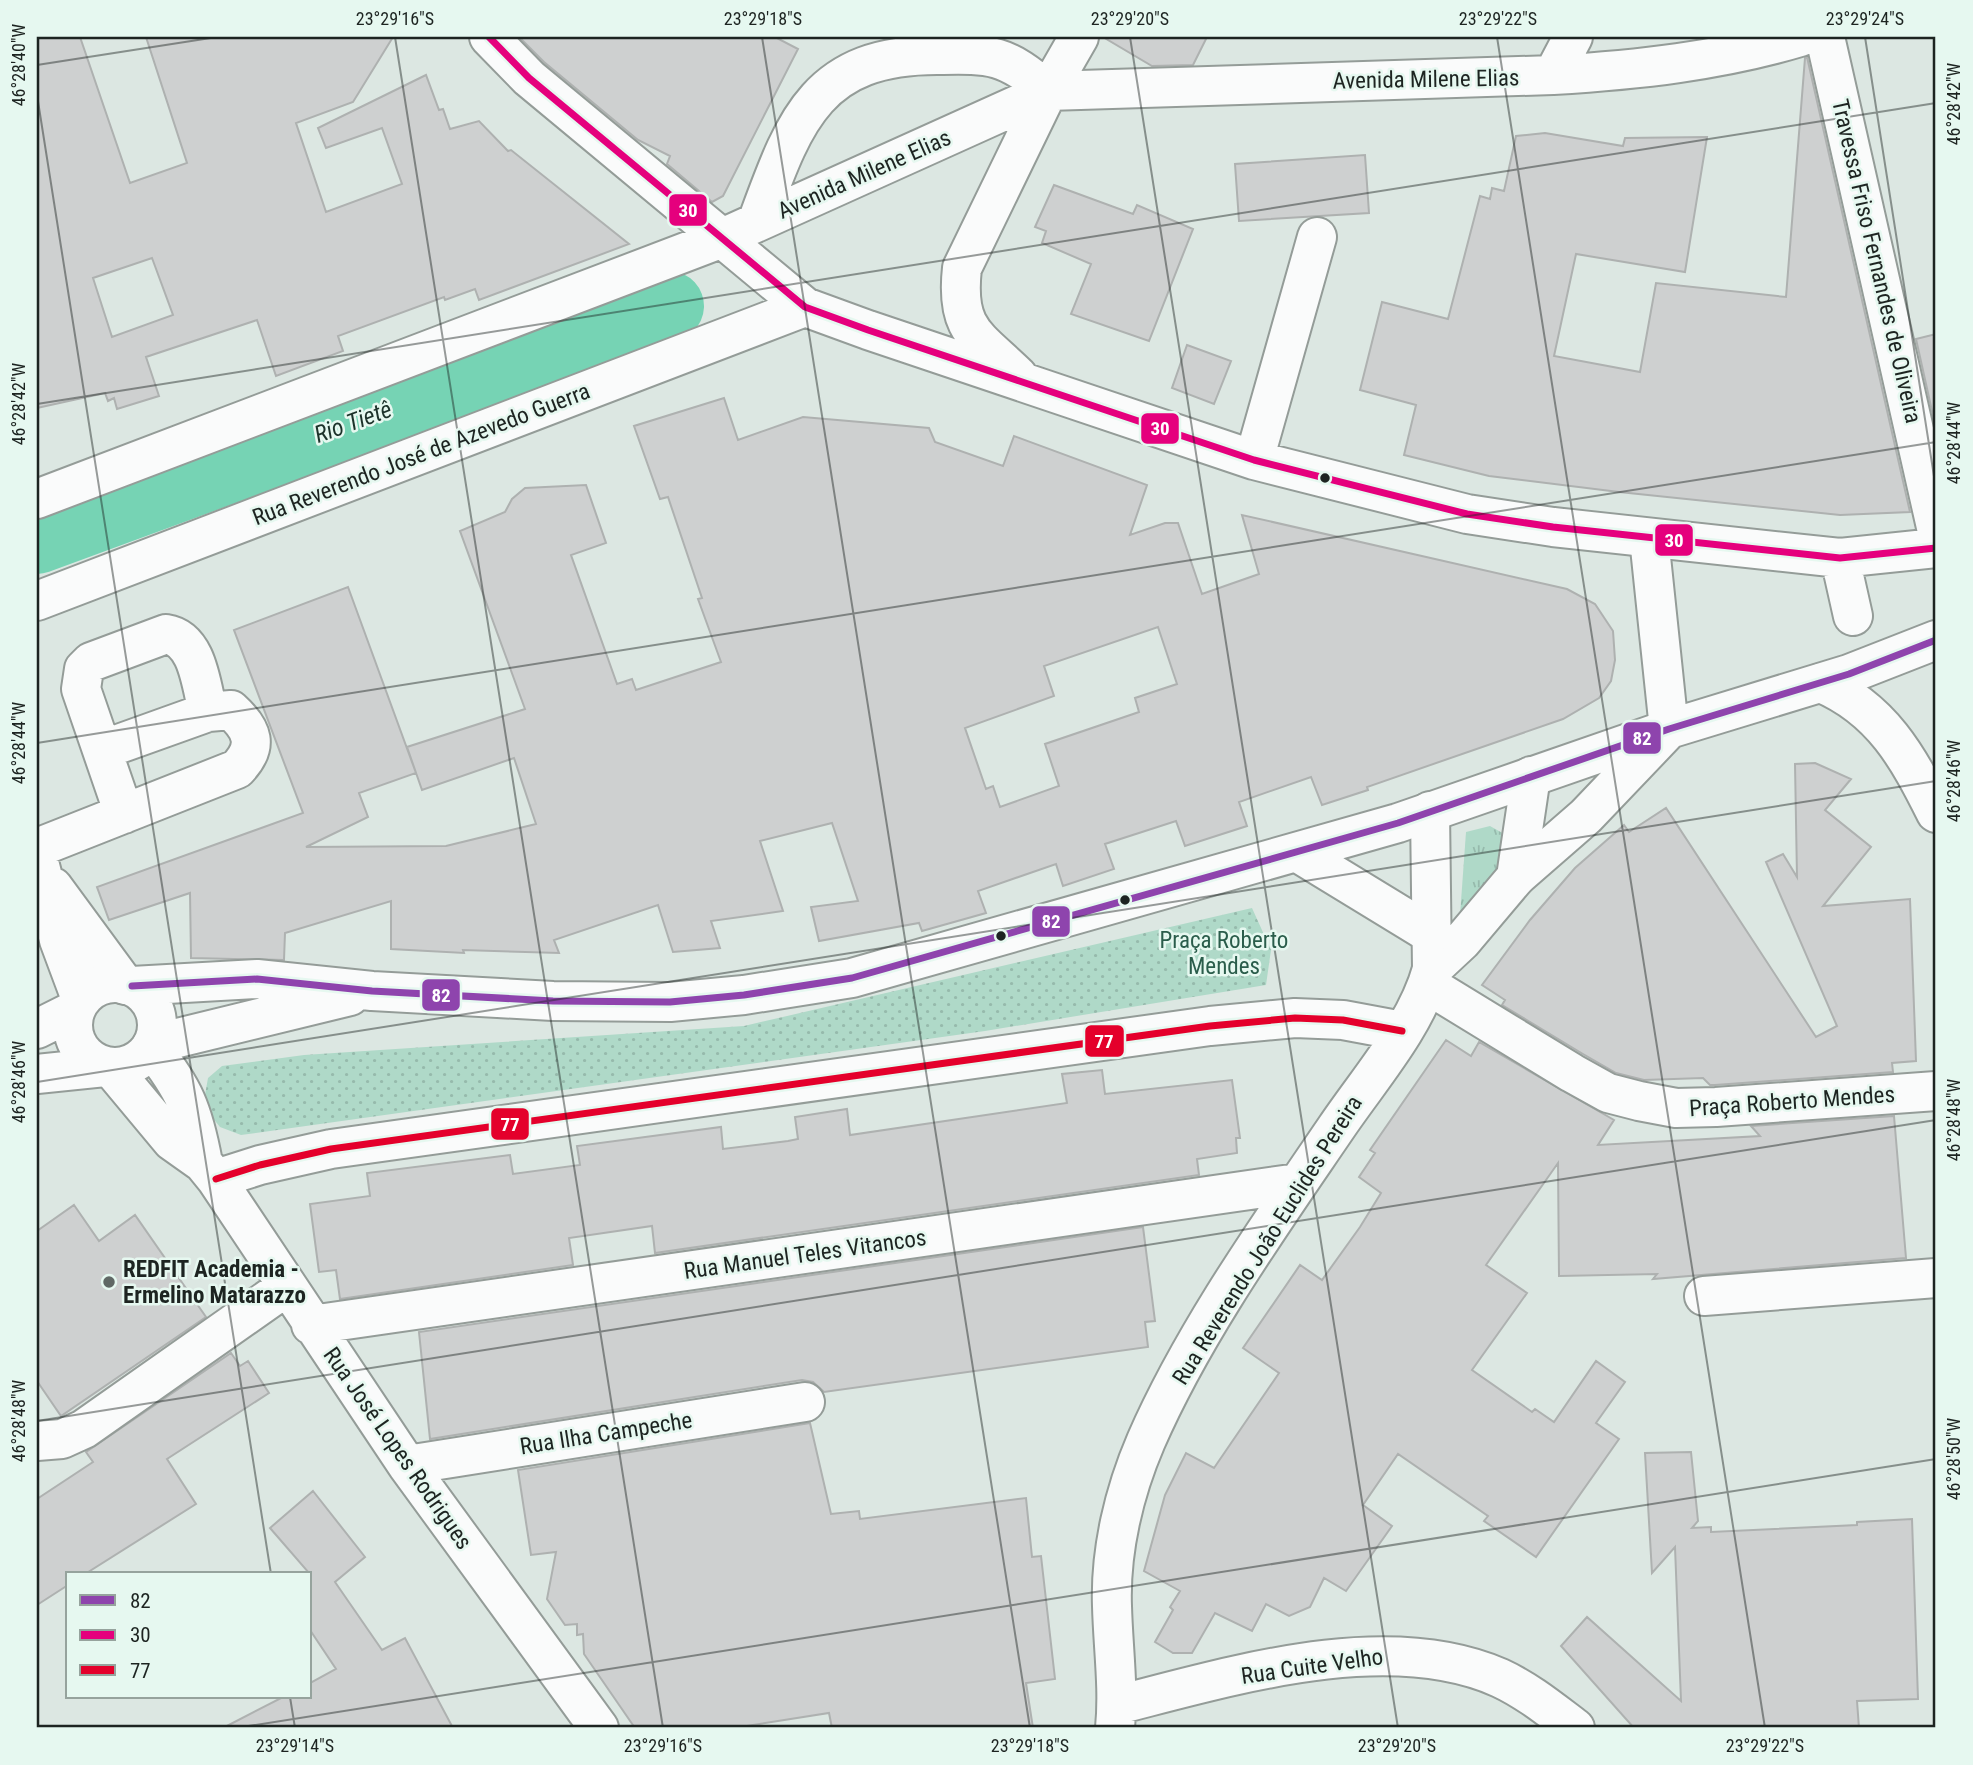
<svg xmlns="http://www.w3.org/2000/svg" width="1973" height="1765" font-family="'Roboto Condensed',sans-serif">
<defs>
<pattern id="grass-tufts" width="24" height="20" patternUnits="userSpaceOnUse" patternTransform="scale(1.75)"><rect width="24" height="20" fill="#afd9c8"/><path d="M3 7l-1-3M5 7V3M7 7l1-3M15 17l-1-3M17 17v-4M19 17l1-3" fill="none" stroke="#96baac"/></pattern>
<pattern id="park-dots" width="8" height="8" patternUnits="userSpaceOnUse" patternTransform="scale(1.75)"><rect width="8" height="8" fill="#afd9c8"/><path d="M2 2h.1M6 6h.1" fill="none" stroke="#96baac" stroke-width="1.8" stroke-linecap="round"/></pattern>
</defs>
<rect width="100%" height="100%" fill="#dce7e2"/>
<path fill="url(#grass-tufts)" d="M 1490,826 L 1506,835 L 1497,879 L 1459,929 L 1466,832 Z"/>
<path fill="url(#park-dots)" d="M 1252,908 L 1271,950 L 1266,985 L 985,1031 L 241,1135 L 220,1127 L 203,1106 L 208,1078 L 222,1066 L 304,1055 L 744,1026 Z"/>
<g fill="none" stroke-linecap="round" stroke-linejoin="round">
<path stroke="#76d3b4" stroke-width="70" d="M 37,539 L 669,306"/>
</g>
<path fill="#ced0d0" stroke="#aeb1b0" stroke-width="2" fill-rule="evenodd" d="M 37,37 L 80,37 L 130,183 L 187,163 L 146,37 L 393,37 L 353,102 L 296,123 L 326,212 L 402,184 L 382,128 L 326,148 L 318,128 L 426,75 L 439,110 L 443,109 L 450,129 L 479,121 L 508,151 L 511,150 L 629,244 L 479,300 L 475,289 L 445,300 L 444,297 L 338,336 L 343,351 L 276,376 L 257,320 L 146,357 L 159,396 L 117,409 L 114,398 L 108,401 L 105,393 L 37,408 ZM 152,258 L 173,315 L 112,337 L 93,278 Z
M 519,37 L 775,37 L 798,49 L 723,196 L 712,202 L 667,164 L 670,156 L 638,140 L 544,62 Z
M 1103,37 L 1207,37 L 1193,65 L 1152,66 Z
M 1807,57 L 1910,512 L 1840,515 L 1619,492 L 1489,476 L 1404,455 L 1416,405 L 1360,390 L 1382,302 L 1448,319 L 1480,196 L 1490,199 L 1492,188 L 1504,191 L 1516,136 L 1545,133 L 1623,146 L 1625,138 L 1707,137 L 1685,272 L 1576,254 L 1554,356 L 1640,372 L 1656,283 L 1786,297 L 1805,58 Z
M 1365,155 L 1369,213 L 1239,221 L 1235,164 Z
M 1054,185 L 1133,214 L 1137,205 L 1193,229 L 1149,341 L 1071,314 L 1091,264 L 1042,243 L 1046,231 L 1035,227 Z
M 1936,334 L 1936,429 L 1916,339 Z
M 1187,345 L 1231,361 L 1214,404 L 1172,388 Z
M 724,398 L 738,440 L 803,417 L 929,428 L 935,442 L 1003,466 L 1014,436 L 1147,485 L 1130,535 L 1165,523 L 1178,523 L 1202,594 L 1259,574 L 1242,515 L 1567,589 L 1595,604 L 1613,631 L 1615,660 L 1611,681 L 1599,698 L 1563,719 L 1367,787 L 1368,790 L 1322,805 L 1311,777 L 1239,802 L 1247,826 L 1185,846 L 1176,821 L 1105,844 L 1114,869 L 1063,886 L 1056,864 L 978,891 L 986,913 L 922,931 L 919,923 L 819,941 L 811,907 L 858,901 L 832,823 L 760,841 L 783,911 L 711,921 L 720,948 L 673,952 L 658,905 L 554,940 L 559,953 L 463,950 L 464,953 L 391,949 L 391,901 L 285,933 L 284,960 L 191,958 L 190,893 L 109,920 L 97,887 L 303,813 L 234,630 L 348,587 L 416,773 L 359,793 L 368,817 L 306,847 L 446,846 L 536,824 L 514,758 L 422,790 L 407,747 L 525,709 L 460,531 L 505,512 L 512,499 L 525,488 L 586,485 L 606,543 L 571,555 L 617,684 L 632,679 L 636,690 L 721,662 L 698,599 L 702,598 L 668,497 L 660,499 L 634,426 ZM 1158,627 L 1177,684 L 1135,698 L 1139,712 L 1045,744 L 1059,786 L 1000,807 L 993,786 L 986,789 L 965,728 L 1054,696 L 1044,666 Z
M 1815,763 L 1851,779 L 1825,810 L 1871,847 L 1823,906 L 1910,899 L 1916,1061 L 1892,1063 L 1893,1072 L 1715,1085 L 1710,1085 L 1703,1078 L 1644,1080 L 1616,1073 L 1583,1054 L 1502,1005 L 1505,1000 L 1482,985 L 1530,920 L 1575,868 L 1624,825 L 1629,832 L 1666,808 L 1816,1037 L 1837,1026 L 1766,862 L 1783,854 L 1797,877 L 1795,764 Z
M 1446,1040 L 1471,1056 L 1479,1042 L 1614,1120 L 1598,1145 L 1760,1136 L 1751,1126 L 1894,1116 L 1906,1258 L 1653,1279 L 1657,1274 L 1559,1276 L 1558,1163 L 1486,1265 L 1527,1293 L 1472,1370 L 1532,1412 L 1535,1409 L 1554,1422 L 1596,1361 L 1625,1382 L 1596,1423 L 1619,1439 L 1536,1557 L 1484,1521 L 1488,1516 L 1398,1454 L 1363,1505 L 1392,1526 L 1346,1591 L 1324,1578 L 1310,1607 L 1289,1616 L 1266,1604 L 1252,1631 L 1215,1613 L 1192,1653 L 1173,1653 L 1155,1642 L 1173,1610 L 1170,1607 L 1180,1591 L 1144,1571 L 1165,1495 L 1186,1453 L 1214,1468 L 1279,1373 L 1243,1348 L 1300,1265 L 1322,1280 L 1360,1227 L 1381,1193 L 1359,1177 L 1375,1153 L 1370,1150 Z
M 1102,1070 L 1105,1094 L 1232,1080 L 1240,1138 L 1236,1138 L 1237,1153 L 1197,1159 L 1199,1175 L 655,1253 L 652,1226 L 569,1238 L 573,1265 L 340,1299 L 336,1270 L 319,1272 L 310,1204 L 370,1196 L 367,1173 L 510,1155 L 513,1174 L 580,1165 L 577,1146 L 721,1127 L 723,1149 L 788,1141 L 798,1139 L 795,1117 L 847,1109 L 850,1135 L 1067,1103 L 1062,1074 Z
M 74,1205 L 99,1241 L 135,1215 L 206,1317 L 61,1416 L 37,1381 L 37,1231 Z
M 1143,1227 L 1155,1321 L 1145,1322 L 1148,1347 L 824,1392 L 813,1382 L 802,1380 L 430,1439 L 419,1332 Z
M 231,1353 L 240,1366 L 248,1361 L 269,1393 L 167,1459 L 196,1504 L 85,1574 L 68,1574 L 68,1585 L 37,1605 L 37,1499 L 93,1462 L 86,1452 Z
M 810,1423 L 831,1514 L 859,1511 L 860,1519 L 1026,1498 L 1032,1557 L 1041,1556 L 1055,1679 L 1026,1683 L 1033,1728 L 832,1728 L 829,1713 L 734,1728 L 635,1728 L 584,1654 L 583,1634 L 577,1635 L 577,1624 L 565,1625 L 547,1599 L 556,1552 L 531,1555 L 518,1470 Z
M 1691,1452 L 1698,1521 L 1692,1528 L 1711,1527 L 1711,1532 L 1857,1525 L 1857,1522 L 1912,1519 L 1918,1699 L 1857,1701 L 1859,1728 L 1634,1728 L 1561,1646 L 1587,1617 L 1681,1701 L 1675,1547 L 1652,1573 L 1645,1453 Z
M 313,1491 L 365,1557 L 335,1582 L 382,1650 L 405,1638 L 453,1728 L 223,1728 L 283,1697 L 310,1697 L 310,1683 L 336,1669 L 310,1630 L 310,1574 L 270,1528 Z"/>
<g fill="none" stroke-linecap="round" stroke-linejoin="round">
<g stroke="#949c98" stroke-width="42">
<path id="minor" d="M 489,37 L 529,78 L 805,307 L 868,330 L 1254,460 L 1467,514 L 1553,527 L 1840,558 L 1936,548
M 1825,37 L 1936,527
M 1553,75 L 1573,37
M 757,222 C 794,122 815,55 937,55 C 993,54 1005,54 1048,91
M 1018,376 C 977,336 955,331 962,268 L 1048,91 L 1079,37
M 1254,460 L 1317,237
M 37,499 L 720,239 L 1048,91 L 1553,75 C 1637,70 1720,61 1800,37
M 1840,558 L 1853,616
M 37,601 L 805,307
M 1821,683 C 1882,709 1908,757 1936,813
M 124,814 L 81,689 L 84,669 L 91,662 L 166,634 C 198,639 201,685 208,712
M 37,848 L 237,769 C 259,746 253,730 231,710 L 208,712 L 102,750
M 37,854 L 59,940 L 81,999
M 53,887 L 125,985
M 1432,969 L 1462,941 L 1516,877 L 1531,776
M 1428,985 L 1572,1073 L 1608,1093 L 1639,1101 L 1676,1108 L 1716,1107 L 1936,1091
M 151,1047 C 184,1089 193,1109 203,1163
M 112,1069 L 172,1141 L 203,1163 L 216,1179 L 407,1465 L 599,1728
M 216,1179 L 260,1165 L 331,1149 L 1210,1026 L 1295,1018 L 1343,1020 L 1402,1031
M 1704,1296 L 1936,1278
M 311,1325 L 1298,1183
M 37,1441 L 62,1439 L 84,1429 L 286,1287
M 407,1465 L 805,1402
M 1117,1705 C 1231,1676 1387,1628 1500,1678 C 1528,1691 1551,1710 1575,1728
M 1115,1728 C 1119,1688 1113,1647 1112,1606 C 1110,1551 1124,1492 1146,1441 C 1193,1333 1270,1225 1336,1128 C 1369,1079 1416,1027 1432,969 L 1430,811"/>
</g>
<g stroke="#949c98" stroke-width="42">
<path id="major" d="M 1300,854 L 1431,934
M 1516,877 L 1586,816 L 1669,729 L 1649,538
M73 1025a42 42 0 1 1 84 0a42 42 0 1 1-84 0Z
M 132,986 L 257,979 L 372,991 L 553,1001 L 670,1002 L 744,995 L 852,978 L 1398,823 L 1669,729 L 1849,674 L 1936,640
M 37,1029 L 75,1010
M 153,1044 L 350,996
M 37,1074 L 105,1067"/>
</g>
<use href="#minor" stroke="#fafbfb" stroke-width="38"/>
<use href="#major" stroke="#fafbfb" stroke-width="38"/>
<g stroke="#e6f8f0" stroke-width="12">
<path id="bus-1" d="M 132,986 L 257,979 L 372,991 L 553,1001 L 670,1002 L 744,995 L 852,978 L 1398,823 L 1669,729 L 1849,674 L 1936,640"/>
</g>
<g stroke="#e6f8f0" stroke-width="12">
<path id="bus-2" d="M 489,37 L 529,78 L 805,307 L 868,330 L 1254,460 L 1467,514 L 1553,527 L 1840,558 L 1936,548"/>
</g>
<g stroke="#e6f8f0" stroke-width="12">
<path id="bus-3" d="M 216,1179 L 260,1165 L 331,1149 L 1210,1026 L 1295,1018 L 1343,1020 L 1402,1031"/>
</g>
<use href="#bus-1" stroke="#8e44ad" stroke-width="7"/>
<use href="#bus-2" stroke="#e5007d" stroke-width="7"/>
<use href="#bus-3" stroke="#e4002b" stroke-width="7"/>
</g>
<path fill="none" stroke="#1d2421" stroke-width="2" stroke-opacity="0.45" d="M 395,37 L 663,1728M 762,37 L 1030,1728M 1130,37 L 1398,1728M 1497,37 L 1765,1728M 1865,37 L 1936,489M 37,65 L 217,37M 37,95 L 271,1574M 37,404 L 1936,103M 37,743 L 1936,442M 37,1082 L 1936,781M 37,1421 L 1936,1120M 290,1697 L 295,1728M 236,1728 L 1936,1459"/>
<g fill="#1d2421" stroke="#e6f8f0" stroke-width="2.5">
<circle cx="1325" cy="478" r="6"/>
<circle cx="1125" cy="900" r="6"/>
<circle cx="1001" cy="936" r="6"/>
</g>
<circle fill="#606865" stroke="#e6f8f0" stroke-width="2.5" cx="109" cy="1282" r="7"/>
<g text-anchor="middle" stroke-width="5" stroke-linejoin="round" paint-order="stroke">
<g font-size="23" fill="#1d2421" stroke="#e6f8f0">
<text transform="translate(1426 79) rotate(-1)" y="8">Avenida Milene Elias</text>
<text transform="translate(864 174) rotate(-24)" y="8">Avenida Milene Elias</text>
<text transform="translate(1877 261) rotate(77)" y="8">Travessa Friso Fernandes de Oliveira</text>
<text transform="translate(421 454) rotate(-21)" y="8">Rua Reverendo José de Azevedo Guerra</text>
<text transform="translate(1792 1101) rotate(-4)" y="8">Praça Roberto Mendes</text>
<text transform="translate(1267 1240) rotate(-58)" y="8">Rua Reverendo João Euclides Pereira</text>
<text transform="translate(805 1254) rotate(-8)" y="8">Rua Manuel Teles Vitancos</text>
<text transform="translate(606 1433) rotate(-9)" y="8">Rua Ilha Campeche</text>
<text transform="translate(398 1448) rotate(55)" y="8">Rua José Lopes Rodrigues</text>
<text transform="translate(1312 1666) rotate(-8)" y="8">Rua Cuite Velho</text>
</g>
<g font-size="23" fill="#2a5d4b" stroke="#e6f8f0">
<text x="1224" y="948">Praça Roberto<tspan x="1224" dy="26">Mendes</tspan></text>
</g>
<g font-size="23" font-weight="bold" fill="#1d2421" stroke="#e6f8f0" text-anchor="start">
<text x="123" y="1277">REDFIT Academia -<tspan x="123" dy="26">Ermelino Matarazzo</tspan></text>
</g>
<g font-size="24" font-style="italic" fill="#1c322a" stroke="#e6f8f0">
<text transform="translate(353 422) rotate(-20)" y="8">Rio Tietê</text>
</g>
</g>
<g stroke="#e6f8f0" stroke-width="2.5">
<rect x="668" y="193" width="40" height="34" rx="7" fill="#e5007d"/>
<rect x="1140" y="412" width="40" height="33" rx="7" fill="#e5007d"/>
<rect x="1654" y="523" width="40" height="34" rx="7" fill="#e5007d"/>
<rect x="1622" y="721" width="40" height="34" rx="7" fill="#8e44ad"/>
<rect x="1031" y="905" width="40" height="33" rx="7" fill="#8e44ad"/>
<rect x="421" y="978" width="40" height="34" rx="7" fill="#8e44ad"/>
<rect x="1084" y="1024" width="41" height="34" rx="7" fill="#e4002b"/>
<rect x="490" y="1107" width="40" height="34" rx="7" fill="#e4002b"/>
</g>
<g font-size="19" text-anchor="middle" font-weight="bold" fill="#fff">
<text x="688" y="217">30</text>
<text x="1160" y="435">30</text>
<text x="1674" y="547">30</text>
<text x="1642" y="745">82</text>
<text x="1051" y="928">82</text>
<text x="441" y="1002">82</text>
<text x="1104" y="1048">77</text>
<text x="510" y="1131">77</text>
</g>
<rect width="1973" height="1765" fill="none" stroke="#e6f8f0" stroke-width="77"/>
<rect x="66" y="1572" width="245" height="126" fill="#e6f8f0" stroke="#96a39d" stroke-width="2"/>
<rect x="80" y="1595" width="35" height="10" fill="#8e44ad" stroke="#96a39d" stroke-width="2"/>
<text x="130" y="1608" font-size="21" fill="#1d2421">82</text>
<rect x="80" y="1630" width="35" height="10" fill="#e5007d" stroke="#96a39d" stroke-width="2"/>
<text x="130" y="1642" font-size="21" fill="#1d2421">30</text>
<rect x="80" y="1665" width="35" height="10" fill="#e4002b" stroke="#96a39d" stroke-width="2"/>
<text x="130" y="1678" font-size="21" fill="#1d2421">77</text>
<rect x="38" y="38" width="1896" height="1688" fill="none" stroke="#1d2421" stroke-width="2.5"/>
<g font-size="18" text-anchor="middle" fill="#1d2421">
<text x="395" y="25">23°29'16"S</text>
<text x="763" y="25">23°29'18"S</text>
<text x="1130" y="25">23°29'20"S</text>
<text x="1498" y="25">23°29'22"S</text>
<text x="1865" y="25">23°29'24"S</text>
<text transform="translate(19 65) rotate(-90)" y="6">46°28'40"W</text>
<text transform="translate(1954 104) rotate(-90)" y="6">46°28'42"W</text>
<text transform="translate(19 404) rotate(-90)" y="6">46°28'42"W</text>
<text transform="translate(1954 443) rotate(-90)" y="6">46°28'44"W</text>
<text transform="translate(19 743) rotate(-90)" y="6">46°28'44"W</text>
<text transform="translate(1954 781) rotate(-90)" y="6">46°28'46"W</text>
<text transform="translate(19 1082) rotate(-90)" y="6">46°28'46"W</text>
<text transform="translate(1954 1120) rotate(-90)" y="6">46°28'48"W</text>
<text transform="translate(19 1421) rotate(-90)" y="6">46°28'48"W</text>
<text transform="translate(1954 1459) rotate(-90)" y="6">46°28'50"W</text>
<text x="295" y="1752">23°29'14"S</text>
<text x="663" y="1752">23°29'16"S</text>
<text x="1030" y="1752">23°29'18"S</text>
<text x="1397" y="1752">23°29'20"S</text>
<text x="1765" y="1752">23°29'22"S</text>
</g>
</svg>
